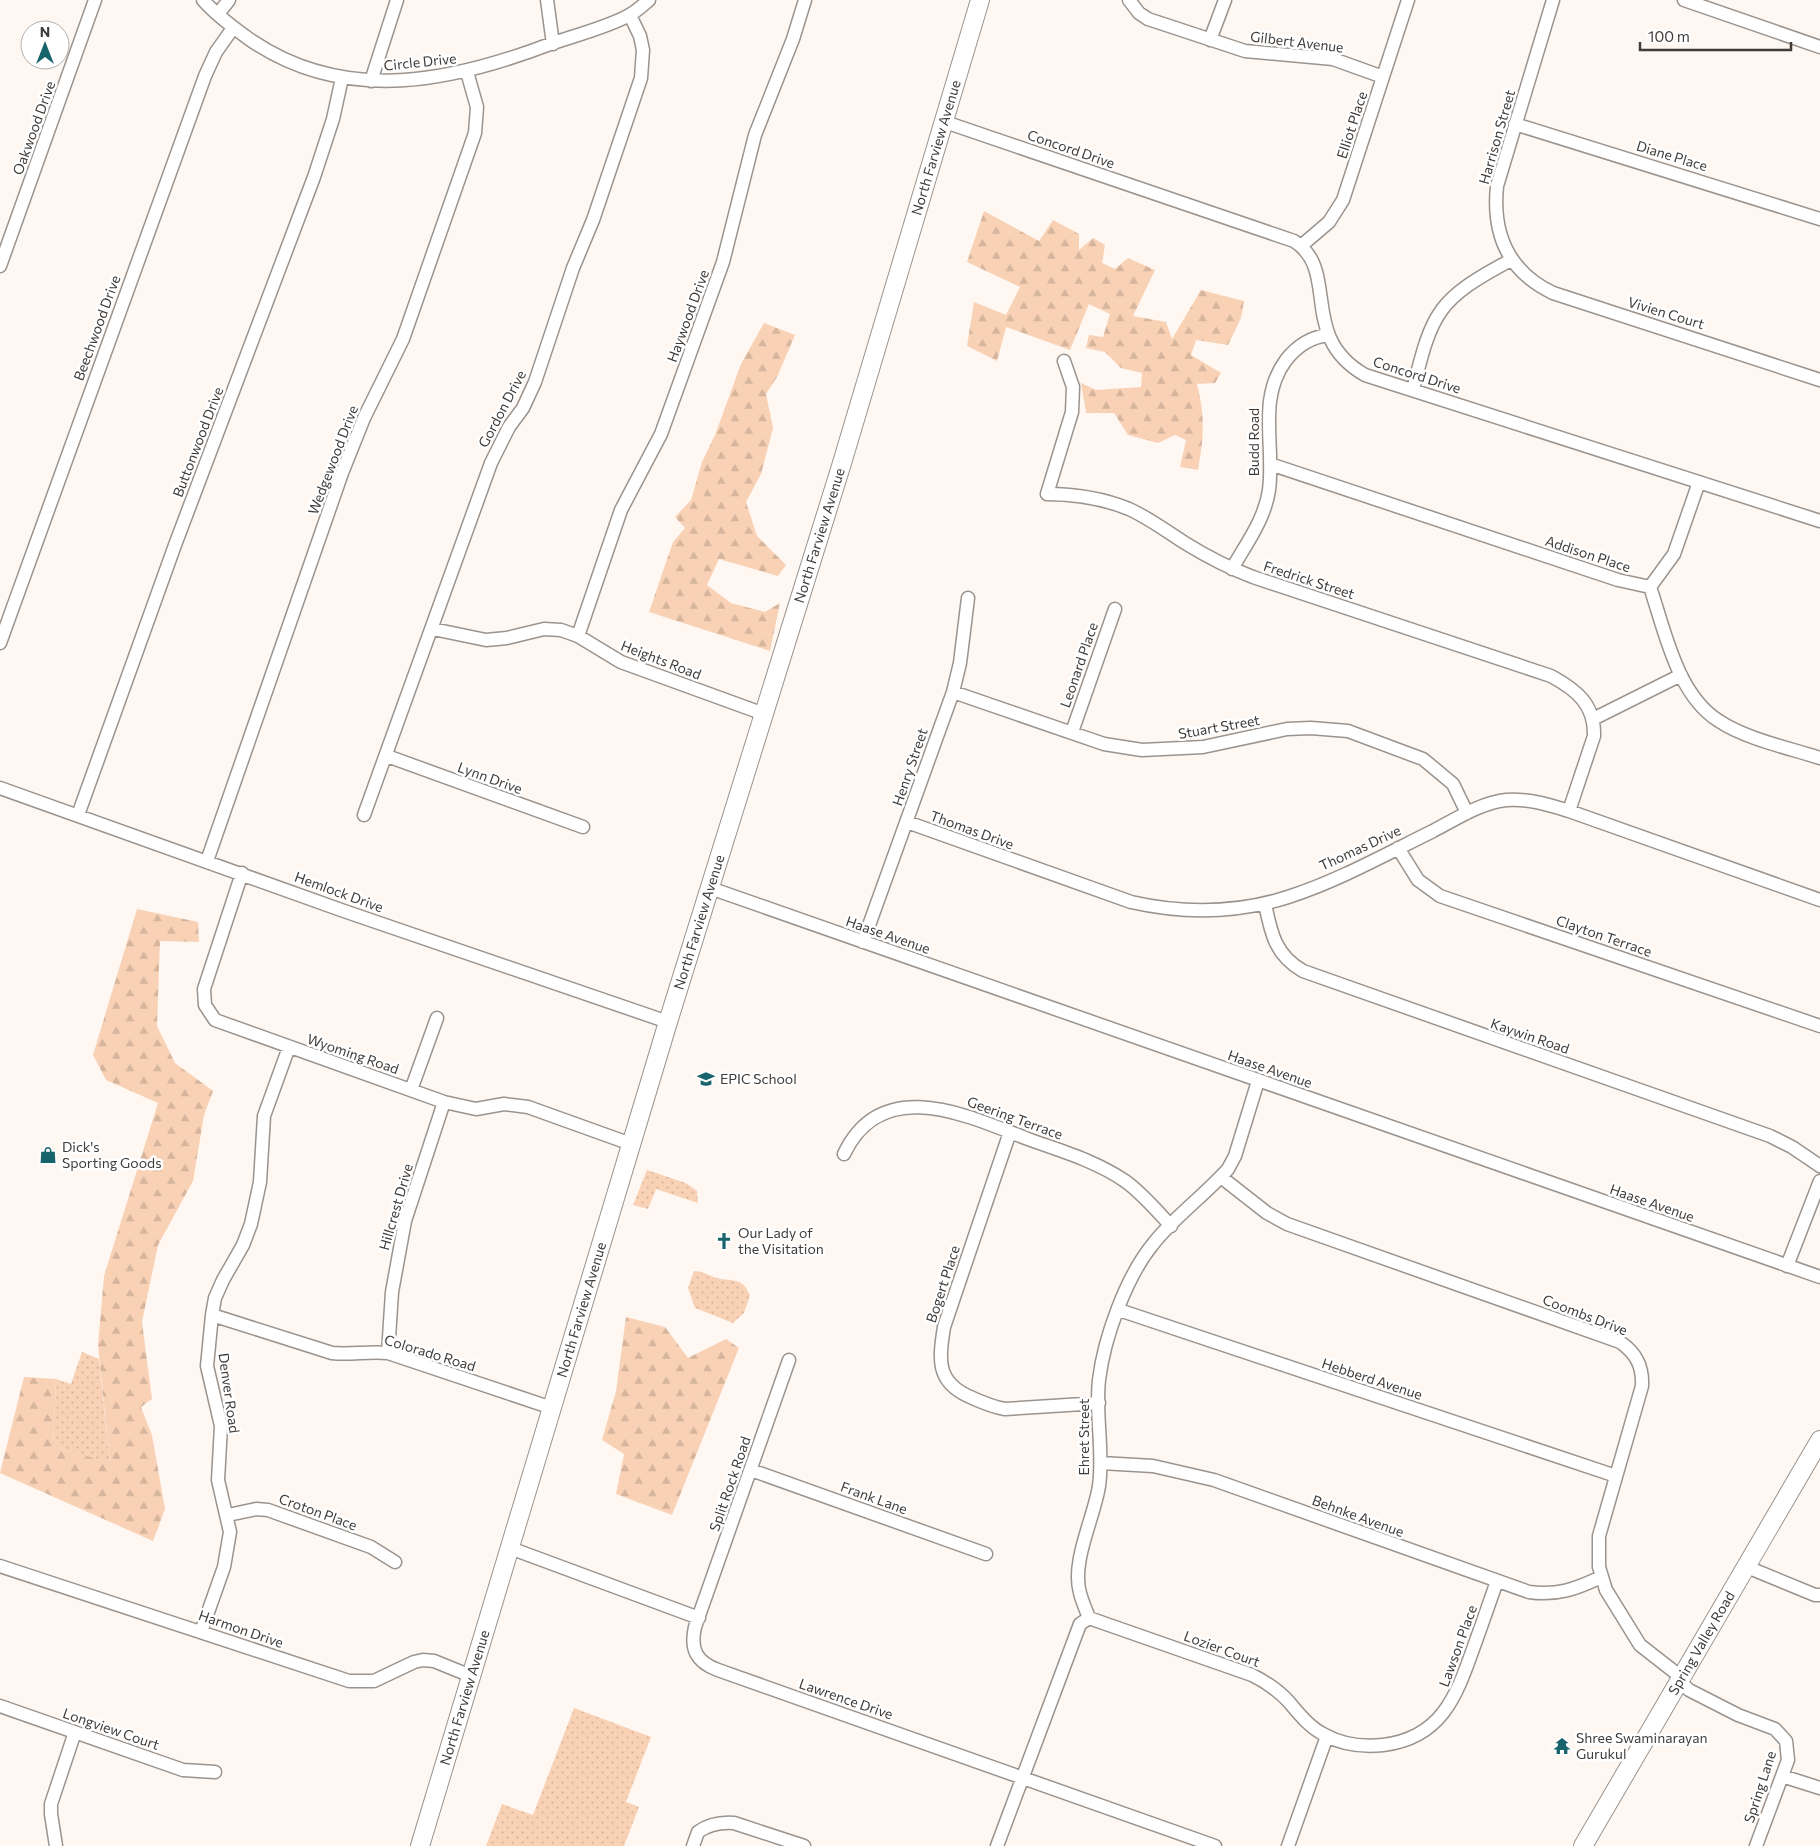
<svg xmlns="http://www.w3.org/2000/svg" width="1820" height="1846" font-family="Commissioner,sans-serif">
<defs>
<pattern id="grass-dots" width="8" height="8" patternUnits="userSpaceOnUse" patternTransform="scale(1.25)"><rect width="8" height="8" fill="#f9d2b6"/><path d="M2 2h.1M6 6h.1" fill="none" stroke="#d6b59d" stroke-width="1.8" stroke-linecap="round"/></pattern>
<pattern id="forest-firs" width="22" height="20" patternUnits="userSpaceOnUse" patternTransform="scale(1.25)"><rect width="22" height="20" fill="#f9d2b6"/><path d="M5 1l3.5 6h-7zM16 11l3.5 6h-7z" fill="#d6b59d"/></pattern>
</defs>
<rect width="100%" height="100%" fill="#fff7f2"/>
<path fill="url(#grass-dots)" d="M 647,1170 L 686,1183 L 697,1191 L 698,1203 L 656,1189 L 648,1209 L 633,1205 Z
M 694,1271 C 703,1271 709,1276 717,1278 C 734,1282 742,1277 750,1295 L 744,1313 L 733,1323 L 695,1308 L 688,1288 Z
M 82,1352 L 99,1359 L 110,1464 L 53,1446 L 56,1379 L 71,1384 Z
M 574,1708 L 651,1737 L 626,1802 L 639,1807 L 624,1846 L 486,1846 L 502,1804 L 533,1815 Z"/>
<path fill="url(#forest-firs)" d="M 984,211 L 1039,241 L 1053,220 L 1079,234 L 1079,250 L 1093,238 L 1105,245 L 1102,263 L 1115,269 L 1128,258 L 1155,270 L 1133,316 L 1166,322 L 1172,339 L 1201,290 L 1244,301 L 1241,318 L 1228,345 L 1196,340 L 1191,355 L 1221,373 L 1215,383 L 1197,384 C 1205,417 1204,436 1198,470 L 1180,467 L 1186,440 L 1175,435 L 1158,443 L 1128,435 L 1114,413 L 1086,413 L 1081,383 L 1096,390 L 1141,387 L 1142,373 L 1121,368 L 1105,352 L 1086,348 L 1089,335 L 1103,337 L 1110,314 L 1089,304 L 1070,350 L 1006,327 L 997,361 L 967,346 L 974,302 L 1006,315 L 1020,287 L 967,262 Z
M 764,323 L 795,335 L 777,377 L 766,394 L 773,428 L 761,474 L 746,502 L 757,536 L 786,565 L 778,576 L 719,559 L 707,585 L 731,603 L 765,612 L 780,603 L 770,651 L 649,612 L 673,542 L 685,528 L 675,517 L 691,500 L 702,462 L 715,435 L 741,364 Z
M 137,909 L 198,922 L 199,942 L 160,941 L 157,1026 L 175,1063 L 213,1091 L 204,1115 L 193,1181 L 158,1245 L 142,1322 L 152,1399 L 141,1407 L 152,1435 L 165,1509 L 153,1541 L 0,1473 L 24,1377 L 56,1379 L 53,1446 L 110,1463 L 98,1345 L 104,1276 L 158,1103 L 106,1080 L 93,1055 Z
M 626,1317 L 665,1327 L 688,1358 L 726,1339 L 739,1348 L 672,1515 L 616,1494 L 624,1454 L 602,1440 L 616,1391 Z"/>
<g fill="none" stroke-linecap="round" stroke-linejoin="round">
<g stroke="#9a938e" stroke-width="15">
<path id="street" d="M 203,0 C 217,16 235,29 252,41 C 347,105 454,81 553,43 C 574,36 614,25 631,14 C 638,10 643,5 649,0
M 547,0 L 553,44
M 1129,0 L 1139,13 L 1148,19 L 1245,51 L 1333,59 L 1383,77
M 1553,0 L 1497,186 C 1492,235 1509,272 1553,293 L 1820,380
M 1684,0 L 1820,47
M 218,14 L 229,0
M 1210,40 L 1225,0
M 371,81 L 397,0
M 945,122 L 1294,241 C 1341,271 1297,336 1365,375 L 1820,521
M 1515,124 L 1820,219
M 1301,246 L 1329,222 L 1343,200 L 1408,0
M 0,266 L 95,0
M 1064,361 L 1073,387 L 1072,412 L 1047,494 C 1075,494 1102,498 1129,509 C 1149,518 1166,531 1185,543 C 1206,556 1229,568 1253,577 L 1551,676 C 1577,690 1595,705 1594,736 L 1569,811
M 1413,390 C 1432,311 1438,299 1511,260
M 1270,464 L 1618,580 L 1650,587
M 1232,569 C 1246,544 1265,519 1269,490 C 1275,445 1257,399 1286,360 C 1297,346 1311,337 1328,335
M 1650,587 C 1665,631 1677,695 1719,721 C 1746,739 1789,748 1820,758
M 1650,587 L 1674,554 L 1699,482
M 433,629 L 486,640 L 507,638 L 544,629 L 561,630 L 578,636 L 621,662 L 764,714
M 578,636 L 621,510 L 661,434 L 723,262 L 755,135 L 793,39 L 805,0
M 0,643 L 205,76 L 216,52 L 233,28
M 953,692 L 1104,744 L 1142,750 L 1203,747 L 1287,729 L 1311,728 L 1348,731 L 1423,759 L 1453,784 L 1467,813
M 1593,719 L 1681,675
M 1072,732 L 1115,609
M 387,756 L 583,827
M 0,788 L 344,911 L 668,1022
M 78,815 L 175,545 L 314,177 L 333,119 L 342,78
M 364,815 L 491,463 L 509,427 L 523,408 L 535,382 L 573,268 L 593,220 L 641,78 L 643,50 L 640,36 L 630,15
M 907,822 L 1131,902 C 1184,914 1235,914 1288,897 C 1338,881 1386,854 1433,831 C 1456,819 1480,803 1506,800 C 1527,798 1549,805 1569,811 L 1820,900
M 1398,848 L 1418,880 L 1440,896 L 1820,1026
M 207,861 L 342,473 L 364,418 L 403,339 L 475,133 L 477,107 L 467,72
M 242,873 L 204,989 L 205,1005 L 215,1020 L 444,1102 L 476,1109 L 504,1104 L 528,1107 L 631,1144
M 710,888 L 1820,1277
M 1265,904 C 1271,933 1275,955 1303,971 L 1770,1136 L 1792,1147 L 1820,1166
M 863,942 L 953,692 L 960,663 L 968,598
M 411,1090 L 437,1018
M 1010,1132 L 944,1327 C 939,1359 936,1381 968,1396 C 981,1402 992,1407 1005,1409 L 1099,1403
M 844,1154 C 882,1074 968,1116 1028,1139 C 1061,1151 1096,1161 1125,1181 C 1142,1193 1157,1211 1171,1226
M 1221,1177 L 1267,1213 L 1287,1224 L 1620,1342 C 1636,1353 1643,1366 1642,1386 L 1599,1536 L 1599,1567 L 1606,1590 L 1640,1645 L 1681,1677
M 1787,1266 L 1820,1181
M 1119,1310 L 1616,1476
M 212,1315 L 332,1353 C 351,1355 369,1351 388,1353 L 552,1408
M 388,1353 L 392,1292 L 405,1221 L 444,1102
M 789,1360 L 695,1627 C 690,1649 696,1662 718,1670 L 1215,1846
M 1101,1463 L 1153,1466 L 1214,1480 L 1529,1592 C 1557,1596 1576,1589 1601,1577
M 751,1470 L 986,1554
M 228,1515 L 256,1509 L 268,1510 L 371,1547 L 395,1562
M 510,1548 L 699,1618
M 0,1566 L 349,1681 L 374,1681 L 414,1662 L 423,1660 L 434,1661 L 471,1676
M 1747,1567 L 1815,1595 L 1820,1595
M 1089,1618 C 1086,1610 1082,1601 1080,1593 C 1071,1562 1094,1518 1099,1486 C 1104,1451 1095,1415 1099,1380 C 1104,1338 1126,1277 1153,1244 C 1173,1218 1205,1195 1228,1169 L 1235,1156 L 1258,1081
M 1089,1618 L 1252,1675 C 1266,1682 1278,1690 1289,1702 C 1299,1714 1310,1728 1325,1735 C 1343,1745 1363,1747 1383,1745 C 1441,1738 1456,1697 1473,1649 C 1481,1627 1489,1604 1497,1581
M 201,1632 L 224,1567 L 230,1532 L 218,1480 L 221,1426 L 207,1366 L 212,1315 L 215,1298 L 223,1280 L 243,1245 L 251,1224 L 260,1182 L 264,1116 L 289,1047
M 1679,1681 L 1689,1690 L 1738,1715 L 1775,1729 L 1786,1741 L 1788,1760 L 1756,1846
M 0,1706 L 183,1770 L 215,1772
M 1782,1776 L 1820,1788
M 56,1846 L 51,1814 L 51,1804 L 75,1732
M 693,1846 L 698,1832 C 709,1824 720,1822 734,1823 L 804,1846
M 997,1846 L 1080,1624 L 1089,1618
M 1288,1846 L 1327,1736"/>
</g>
<g stroke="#9a938e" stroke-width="20">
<g id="secondary">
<path id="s1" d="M 420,1846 L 668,1022 L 842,463 L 980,0"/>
<path id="s2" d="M 1583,1846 L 1820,1440"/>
</g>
</g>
<use href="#street" stroke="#fff" stroke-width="12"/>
<use href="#secondary" stroke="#fff" stroke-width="18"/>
</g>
<defs>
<g id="school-bare" transform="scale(1.35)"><path d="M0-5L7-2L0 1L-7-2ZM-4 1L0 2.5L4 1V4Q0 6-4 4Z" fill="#17646d" stroke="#fff" stroke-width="2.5" paint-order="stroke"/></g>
<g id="shop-bare" transform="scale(1.35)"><path d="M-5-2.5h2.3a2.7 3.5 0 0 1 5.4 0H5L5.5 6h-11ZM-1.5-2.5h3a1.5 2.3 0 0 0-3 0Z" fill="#17646d" stroke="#fff" stroke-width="2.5" paint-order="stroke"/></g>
<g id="church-bare" transform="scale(1.35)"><path d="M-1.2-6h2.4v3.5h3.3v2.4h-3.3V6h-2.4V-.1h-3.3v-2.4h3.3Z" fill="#17646d" stroke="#fff" stroke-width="2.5" paint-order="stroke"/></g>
<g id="temple-bare" transform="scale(1.35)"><path d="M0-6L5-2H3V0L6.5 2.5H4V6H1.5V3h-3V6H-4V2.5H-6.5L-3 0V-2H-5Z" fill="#17646d" stroke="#fff" stroke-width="2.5" paint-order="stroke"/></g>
</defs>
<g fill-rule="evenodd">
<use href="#school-bare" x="706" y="1079"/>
<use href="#shop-bare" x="48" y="1155"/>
<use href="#church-bare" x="724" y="1241"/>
<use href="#temple-bare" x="1562" y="1746"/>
</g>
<g text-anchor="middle" stroke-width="5" stroke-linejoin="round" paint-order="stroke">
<g font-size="14" fill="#3f3c3a" stroke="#fff">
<text transform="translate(1297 42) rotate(7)" y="5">Gilbert Avenue</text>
<text transform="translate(420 62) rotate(-6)" y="5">Circle Drive</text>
<text transform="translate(1352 125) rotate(-72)" y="5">Elliot Place</text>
<text transform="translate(34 128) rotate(-70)" y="5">Oakwood Drive</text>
<text transform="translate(1497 137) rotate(-74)" y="5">Harrison Street</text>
<text dy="5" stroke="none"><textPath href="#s1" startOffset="1775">North Farview Avenue</textPath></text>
<text transform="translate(1071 149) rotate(19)" y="5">Concord Drive</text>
<text transform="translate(1672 156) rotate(17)" y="5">Diane Place</text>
<text transform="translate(1666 313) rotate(17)" y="5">Vivien Court</text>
<text transform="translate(688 316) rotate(-70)" y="5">Haywood Drive</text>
<text transform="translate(97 328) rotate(-70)" y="5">Beechwood Drive</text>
<text transform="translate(1417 375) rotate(18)" y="5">Concord Drive</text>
<text transform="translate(502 409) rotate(-62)" y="5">Gordon Drive</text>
<text transform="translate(198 442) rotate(-69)" y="5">Buttonwood Drive</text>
<text transform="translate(1254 442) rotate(-90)" y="5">Budd Road</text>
<text transform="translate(333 460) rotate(-69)" y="5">Wedgewood Drive</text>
<text dy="5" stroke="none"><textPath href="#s1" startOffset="1370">North Farview Avenue</textPath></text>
<text transform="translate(1588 554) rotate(18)" y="5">Addison Place</text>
<text transform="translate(1309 580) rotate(18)" y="5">Fredrick Street</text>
<text transform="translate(661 660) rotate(21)" y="5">Heights Road</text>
<text transform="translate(1079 665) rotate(-71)" y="5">Leonard Place</text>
<text transform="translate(1219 727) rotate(-10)" y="5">Stuart Street</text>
<text transform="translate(910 767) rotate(-71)" y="5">Henry Street</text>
<text transform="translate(490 778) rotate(20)" y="5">Lynn Drive</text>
<text transform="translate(972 830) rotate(20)" y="5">Thomas Drive</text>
<text transform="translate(1360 848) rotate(-25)" y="5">Thomas Drive</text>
<text transform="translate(339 892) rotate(20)" y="5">Hemlock Drive</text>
<text dy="5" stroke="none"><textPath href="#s1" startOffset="965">North Farview Avenue</textPath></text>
<text transform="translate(888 935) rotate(19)" y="5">Haase Avenue</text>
<text transform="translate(1604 936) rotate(19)" y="5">Clayton Terrace</text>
<text transform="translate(1530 1036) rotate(19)" y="5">Kaywin Road</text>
<text transform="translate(353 1054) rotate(19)" y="5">Wyoming Road</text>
<text transform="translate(1270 1069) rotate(19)" y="5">Haase Avenue</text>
<text transform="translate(1015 1118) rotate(20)" y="5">Geering Terrace</text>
<text transform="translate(1652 1203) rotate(19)" y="5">Haase Avenue</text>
<text transform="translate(396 1207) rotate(-74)" y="5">Hillcrest Drive</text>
<text transform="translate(943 1284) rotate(-72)" y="5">Bogert Place</text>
<text dy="5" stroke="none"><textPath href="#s1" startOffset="560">North Farview Avenue</textPath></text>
<text transform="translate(1585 1315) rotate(21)" y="5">Coombs Drive</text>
<text transform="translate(430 1353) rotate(17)" y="5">Colorado Road</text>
<text transform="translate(1372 1379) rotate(18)" y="5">Hebberd Avenue</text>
<text transform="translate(229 1393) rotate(82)" y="5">Denver Road</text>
<text transform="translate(1084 1437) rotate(-90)" y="5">Ehret Street</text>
<text transform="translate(730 1484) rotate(-71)" y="5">Split Rock Road</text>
<text transform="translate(874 1498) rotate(20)" y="5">Frank Lane</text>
<text transform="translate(318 1512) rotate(20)" y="5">Croton Place</text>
<text transform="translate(1358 1516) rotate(20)" y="5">Behnke Avenue</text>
<text transform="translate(241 1629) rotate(19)" y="5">Harmon Drive</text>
<text dy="5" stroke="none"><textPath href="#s2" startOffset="235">Spring Valley Road</textPath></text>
<text transform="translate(1458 1646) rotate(-70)" y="5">Lawson Place</text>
<text transform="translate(1222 1649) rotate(20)" y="5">Lozier Court</text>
<text dy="5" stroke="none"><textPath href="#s1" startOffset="155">North Farview Avenue</textPath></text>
<text transform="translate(846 1699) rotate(19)" y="5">Lawrence Drive</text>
<text transform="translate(111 1729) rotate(19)" y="5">Longview Court</text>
<text transform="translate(1760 1787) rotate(-72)" y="5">Spring Lane</text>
</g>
<g font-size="14" fill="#3f3c3a" stroke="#fff" text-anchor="start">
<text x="720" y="1084">EPIC School</text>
<text x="62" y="1152">Dick's<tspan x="62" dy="16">Sporting Goods</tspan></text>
<text x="738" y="1238">Our Lady of<tspan x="738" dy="16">the Visitation</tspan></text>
<text x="1576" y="1743">Shree Swaminarayan<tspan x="1576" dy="16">Gurukul</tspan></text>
</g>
</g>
<g transform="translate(45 45)"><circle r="24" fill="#ffffff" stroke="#b2b1b0"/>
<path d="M0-4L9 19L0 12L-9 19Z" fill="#17646d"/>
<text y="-8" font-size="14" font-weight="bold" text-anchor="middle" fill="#3f3c3a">N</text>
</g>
<path d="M1640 42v8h151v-8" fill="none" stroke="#3f3c3a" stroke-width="2.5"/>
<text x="1648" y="42" font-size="15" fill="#3f3c3a" stroke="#ffffff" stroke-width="4" paint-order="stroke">100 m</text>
</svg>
